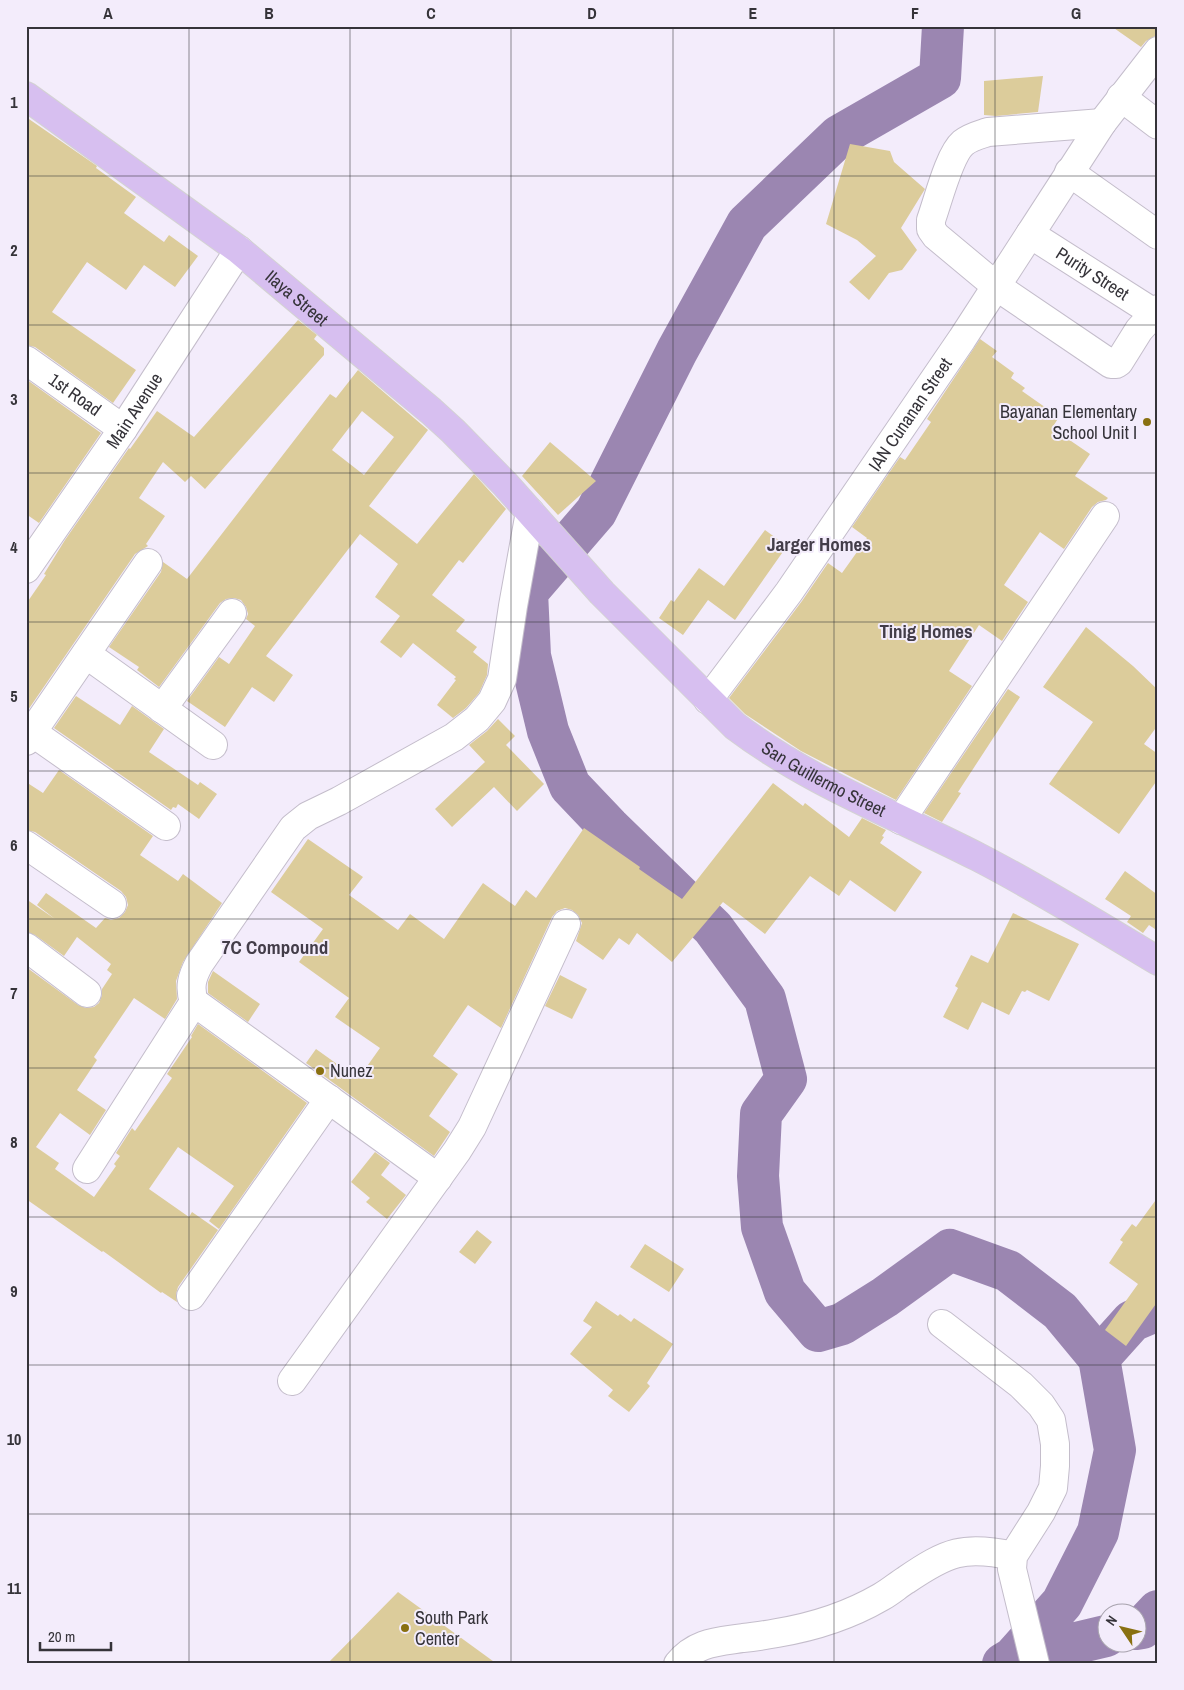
<svg xmlns="http://www.w3.org/2000/svg" width="1184" height="1690" font-family="'Archivo Narrow',sans-serif">
<rect width="100%" height="100%" fill="#f3ecfb"/>
<g fill="none" stroke-linecap="round" stroke-linejoin="round">
<path stroke="#9b86b1" stroke-width="42" d="M 943,26 L 940,78 L 839,136 L 747,224 L 677,351 L 596,512 L 527,592 L 530,656 L 548,731 L 570,786 L 609,827 L 713,928 L 765,999 L 786,1079 L 761,1114 L 758,1176 L 762,1227 L 785,1292 L 818,1331 L 842,1324 L 885,1297 L 950,1250 L 1008,1271 L 1060,1311 L 1099,1358 L 1115,1450 L 1098,1532 L 1062,1603 L 1013,1658 L 1003,1664
M 1106,1350 L 1132,1321 L 1158,1310
M 1136,1629 L 1142,1628 L 1158,1611
M 1013,1658 L 1106,1636"/>
</g>
<path fill="#dccc9b" fill-rule="evenodd" d="M 1111,26 L 1158,26 L 1158,32 L 1155,36 L 1146,41 L 1141,47 Z
M 1043,76 L 1038,112 L 996,116 L 984,115 L 984,81 Z
M 26,117 L 97,166 L 96,168 L 136,197 L 124,213 L 164,242 L 169,235 L 198,256 L 175,287 L 144,265 L 126,290 L 87,262 L 52,312 L 136,370 L 113,403 L 35,347 L 26,345 Z
M 850,144 L 890,151 L 894,162 L 925,189 L 901,228 L 917,250 L 902,270 L 889,273 L 869,300 L 849,282 L 876,256 L 857,240 L 826,224 Z
M 298,320 L 317,335 L 314,339 L 324,348 L 324,355 L 205,489 L 191,476 L 185,482 L 163,462 L 139,498 L 165,516 L 146,544 L 148,546 L 135,554 L 28,710 L 26,709 L 26,604 L 46,575 L 44,574 L 65,540 L 129,448 L 130,449 L 157,411 L 194,437 Z
M 980,339 L 997,351 L 992,357 L 1014,373 L 1011,378 L 1025,388 L 1022,391 L 1059,417 L 1052,428 L 1090,454 L 1075,476 L 1108,498 L 1106,500 L 1098,502 L 1092,507 L 1064,549 L 1040,532 L 1004,585 L 1028,602 L 1002,641 L 979,625 L 949,671 L 972,686 L 896,800 L 801,751 L 745,714 L 729,698 L 802,601 L 828,563 L 842,573 L 867,538 L 852,527 L 900,457 L 905,460 L 931,422 L 927,419 Z
M 358,370 L 428,430 L 369,506 L 417,544 L 474,474 L 506,509 L 463,563 L 459,560 L 432,595 L 465,620 L 456,631 L 477,647 L 473,652 L 488,664 L 487,675 L 479,693 L 466,708 L 453,718 L 437,705 L 456,680 L 454,679 L 456,677 L 413,643 L 401,658 L 380,642 L 400,616 L 375,597 L 398,564 L 360,534 L 266,656 L 293,675 L 274,702 L 252,687 L 225,727 L 187,701 L 219,657 L 229,664 L 255,626 L 246,619 L 248,614 L 246,607 L 241,600 L 234,598 L 226,599 L 220,603 L 159,687 L 137,670 L 139,667 L 109,647 L 161,572 L 163,562 L 187,579 L 330,394 L 336,398 ZM 362,411 L 394,437 L 364,475 L 332,450 Z
M 26,379 L 101,433 L 39,523 L 26,514 Z
M 550,442 L 596,481 L 558,515 L 522,476 Z
M 765,530 L 787,546 L 735,620 L 708,600 L 683,635 L 659,618 L 671,600 L 674,602 L 699,568 L 724,586 Z
M 1086,627 L 1133,666 L 1158,690 L 1158,725 L 1144,744 L 1158,754 L 1158,779 L 1119,834 L 1049,784 L 1093,722 L 1043,687 Z
M 1008,689 L 1020,697 L 958,792 L 961,793 L 942,822 L 924,813 Z
M 76,696 L 120,725 L 132,706 L 164,729 L 149,752 L 198,785 L 200,782 L 217,794 L 199,819 L 178,804 L 176,808 L 173,807 L 171,810 L 54,728 Z
M 498,719 L 515,736 L 506,745 L 544,784 L 517,811 L 494,787 L 452,827 L 435,809 L 485,762 L 469,745 L 487,731 Z
M 59,770 L 153,836 L 140,855 L 178,881 L 183,874 L 222,903 L 183,962 L 176,981 L 177,999 L 165,1019 L 134,998 L 94,1057 L 97,1060 L 77,1090 L 106,1110 L 90,1135 L 60,1113 L 36,1147 L 59,1163 L 55,1169 L 94,1197 L 116,1166 L 114,1164 L 120,1156 L 116,1153 L 132,1128 L 135,1131 L 172,1078 L 167,1074 L 192,1037 L 191,1036 L 198,1024 L 307,1103 L 219,1229 L 209,1221 L 234,1186 L 178,1147 L 149,1189 L 189,1217 L 192,1212 L 218,1230 L 178,1287 L 176,1294 L 177,1302 L 162,1292 L 161,1293 L 103,1251 L 102,1252 L 26,1199 L 26,967 L 78,1005 L 86,1008 L 94,1007 L 99,1003 L 102,995 L 102,989 L 112,974 L 107,970 L 111,964 L 77,937 L 64,956 L 35,935 L 26,932 L 26,899 L 55,919 L 37,905 L 46,893 L 96,928 L 105,918 L 111,920 L 119,918 L 125,912 L 128,905 L 126,897 L 121,891 L 35,832 L 26,830 L 26,782 L 43,793 Z
M 773,783 L 803,806 L 805,803 L 849,837 L 862,818 L 886,830 L 882,836 L 884,837 L 880,843 L 922,872 L 895,912 L 850,880 L 839,896 L 810,876 L 765,934 L 723,902 L 672,962 L 637,933 L 629,945 L 619,938 L 603,960 L 576,941 L 582,923 L 578,915 L 572,910 L 565,908 L 557,911 L 552,917 L 501,1028 L 468,1005 L 433,1056 L 458,1074 L 429,1116 L 450,1132 L 434,1156 L 306,1063 L 316,1049 L 358,1079 L 380,1048 L 335,1017 L 349,998 L 299,962 L 323,929 L 271,892 L 308,839 L 363,877 L 349,895 L 398,930 L 410,914 L 444,939 L 483,883 L 515,906 L 526,890 L 536,898 L 584,828 L 640,867 L 639,869 L 682,899 Z
M 1125,871 L 1158,895 L 1158,931 L 1149,925 L 1143,933 L 1127,922 L 1131,916 L 1105,899 Z
M 1013,913 L 1079,944 L 1049,1001 L 1027,990 L 1025,992 L 1022,991 L 1009,1015 L 982,1002 L 968,1030 L 943,1017 L 958,988 L 955,986 L 971,955 L 988,963 Z
M 213,971 L 260,1004 L 248,1022 L 208,993 L 208,982 Z
M 560,975 L 587,989 L 572,1019 L 545,1006 Z
M 375,1152 L 390,1163 L 381,1175 L 406,1195 L 387,1219 L 366,1202 L 370,1198 L 351,1182 Z
M 1158,1197 L 1158,1301 L 1126,1346 L 1105,1330 L 1138,1284 L 1109,1263 L 1123,1242 L 1120,1240 L 1132,1224 L 1136,1227 Z
M 477,1230 L 492,1242 L 475,1264 L 459,1252 Z
M 645,1244 L 684,1269 L 669,1292 L 630,1267 Z
M 596,1301 L 618,1316 L 620,1314 L 631,1322 L 634,1318 L 673,1344 L 647,1383 L 650,1386 L 629,1412 L 608,1396 L 613,1390 L 570,1354 L 592,1327 L 583,1321 Z
M 398,1592 L 497,1664 L 327,1664 Z"/>
<g fill="none" stroke-linecap="round" stroke-linejoin="round">
<g stroke="#c4bdcb" stroke-width="30">
<g id="minor">
<path d="M 1121,97 L 1158,125"/>
<path d="M 1102,123 L 988,132 C 979,135 970,137 963,143 C 949,155 938,201 931,220 L 931,229 L 936,236 L 996,286 L 1111,364 L 1116,364 L 1119,362 L 1139,330 L 1158,309"/>
<path d="M 1069,172 L 1158,235"/>
<path id="s1" d="M 1030,234 L 1154,313"/>
<path id="s2" d="M 26,360 L 123,429"/>
<path id="s3" d="M 26,569 L 123,429 L 239,250"/>
<path d="M 86,654 L 213,745"/>
<path id="s4" d="M 708,700 L 789,592 L 962,339 L 1102,123 L 1158,51"/>
<path d="M 162,709 L 232,613"/>
<path d="M 26,728 L 166,826"/>
<path d="M 26,741 L 148,563"/>
<path d="M 901,820 L 1105,516"/>
<path d="M 26,845 L 112,904"/>
<path d="M 26,947 L 87,993"/>
<path d="M 194,1002 C 189,987 192,977 199,964 L 293,828 L 308,816 L 339,801 L 454,737 L 477,719 L 492,701 L 502,679 L 513,606 L 530,512"/>
<path d="M 87,1169 L 194,1002 L 438,1178"/>
<path d="M 191,1296 L 329,1099"/>
<path d="M 942,1324 L 1021,1385 L 1041,1405 L 1051,1420 L 1055,1444 L 1055,1466 L 1053,1488 L 1041,1512 L 1013,1556 L 1012,1569 L 1035,1664"/>
<path d="M 292,1381 L 457,1151 L 472,1127 L 566,924"/>
<path d="M 678,1664 C 696,1642 717,1642 743,1638 C 754,1637 766,1635 777,1633 C 813,1627 850,1615 881,1597 C 890,1592 898,1585 906,1580 C 947,1552 964,1545 1013,1556"/>
</g>
</g>
<g stroke="#d3d2d3" stroke-width="30">
<g id="major">
<path id="s5" d="M 26,96 L 239,250 L 431,411 L 453,431 L 505,484 L 602,593 L 735,726 C 809,782 896,815 978,857 C 1040,889 1098,925 1158,961"/>
</g>
</g>
<use href="#minor" stroke="#fff" stroke-width="28"/>
<use href="#major" stroke="#d7bff0" stroke-width="28"/>
</g>
<path fill="none" stroke="#353339" stroke-width="1" stroke-opacity="0.55" d="M 189,26 L 189,1664M 350,26 L 350,1664M 511,26 L 511,1664M 673,26 L 673,1664M 834,26 L 834,1664M 995,26 L 995,1664M 26,176 L 1158,176M 26,325 L 1158,325M 26,473 L 1158,473M 26,622 L 1158,622M 26,771 L 1158,771M 26,919 L 1158,919M 26,1068 L 1158,1068M 26,1217 L 1158,1217M 26,1365 L 1158,1365M 26,1514 L 1158,1514"/>
<g fill="#897011" stroke="#f3ecfb" stroke-width="2">
<circle cx="1147" cy="422" r="5"/>
<circle cx="320" cy="1071" r="5"/>
<circle cx="405" cy="1628" r="5"/>
</g>
<g text-anchor="middle" stroke-width="4" stroke-linejoin="round" paint-order="stroke">
<g font-size="18" fill="#353339" stroke="#f3ecfb">
<text dy="6" stroke="none"><textPath href="#s1" startOffset="74">Purity Street</textPath></text>
<text dy="6" stroke="none"><textPath href="#s5" startOffset="338">Ilaya Street</textPath></text>
<text dy="6" stroke="none"><textPath href="#s2" startOffset="60">1st Road</textPath></text>
<text dy="6" stroke="none"><textPath href="#s3" startOffset="192">Main Avenue</textPath></text>
<text dy="6" stroke="none"><textPath href="#s4" startOffset="350">IAN Cunanan Street</textPath></text>
<text dy="6" stroke="none"><textPath href="#s5" startOffset="1055">San Guillermo Street</textPath></text>
</g>
<g font-size="18" fill="#353339" stroke="#f3ecfb" text-anchor="start">
<text x="1137" y="418" text-anchor="end">Bayanan Elementary<tspan x="1137" dy="21">School Unit I</tspan></text>
<text x="330" y="1077">Nunez</text>
<text x="415" y="1624">South Park<tspan x="415" dy="21">Center</tspan></text>
</g>
<g font-size="19" font-weight="bold" fill="#433d49" stroke="#f3ecfb">
<text x="819" y="551">Jarger Homes</text>
<text x="926" y="638">Tinig Homes</text>
<text x="275" y="954">7C Compound</text>
</g>
</g>
<rect width="1184" height="1690" fill="none" stroke="#f3ecfb" stroke-width="55"/>
<g transform="translate(1122 1628) rotate(305)"><circle r="24" fill="#f3ecfb" stroke="#a7a2ad"/>
<path d="M0-4L9 19L0 12L-9 19Z" fill="#897011"/>
<text y="-8" font-size="14" font-weight="bold" text-anchor="middle" fill="#353339">N</text>
</g>
<path d="M40 1642v8h71v-8" fill="none" stroke="#353339" stroke-width="2.5"/>
<text x="48" y="1642" font-size="15" fill="#353339" stroke="#f3ecfb" stroke-width="4" paint-order="stroke">20 m</text>
<rect x="28" y="28" width="1128" height="1634" fill="none" stroke="#353339" stroke-width="2"/>
<g font-size="16" text-anchor="middle" font-weight="bold" fill="#353339">
<text x="108" y="19">A</text>
<text x="269" y="19">B</text>
<text x="431" y="19">C</text>
<text x="592" y="19">D</text>
<text x="753" y="19">E</text>
<text x="915" y="19">F</text>
<text x="1076" y="19">G</text>
<text x="14" y="108">1</text>
<text x="14" y="256">2</text>
<text x="14" y="405">3</text>
<text x="14" y="553">4</text>
<text x="14" y="702">5</text>
<text x="14" y="851">6</text>
<text x="14" y="999">7</text>
<text x="14" y="1148">8</text>
<text x="14" y="1297">9</text>
<text x="14" y="1445">10</text>
<text x="14" y="1594">11</text>
</g>
</svg>
